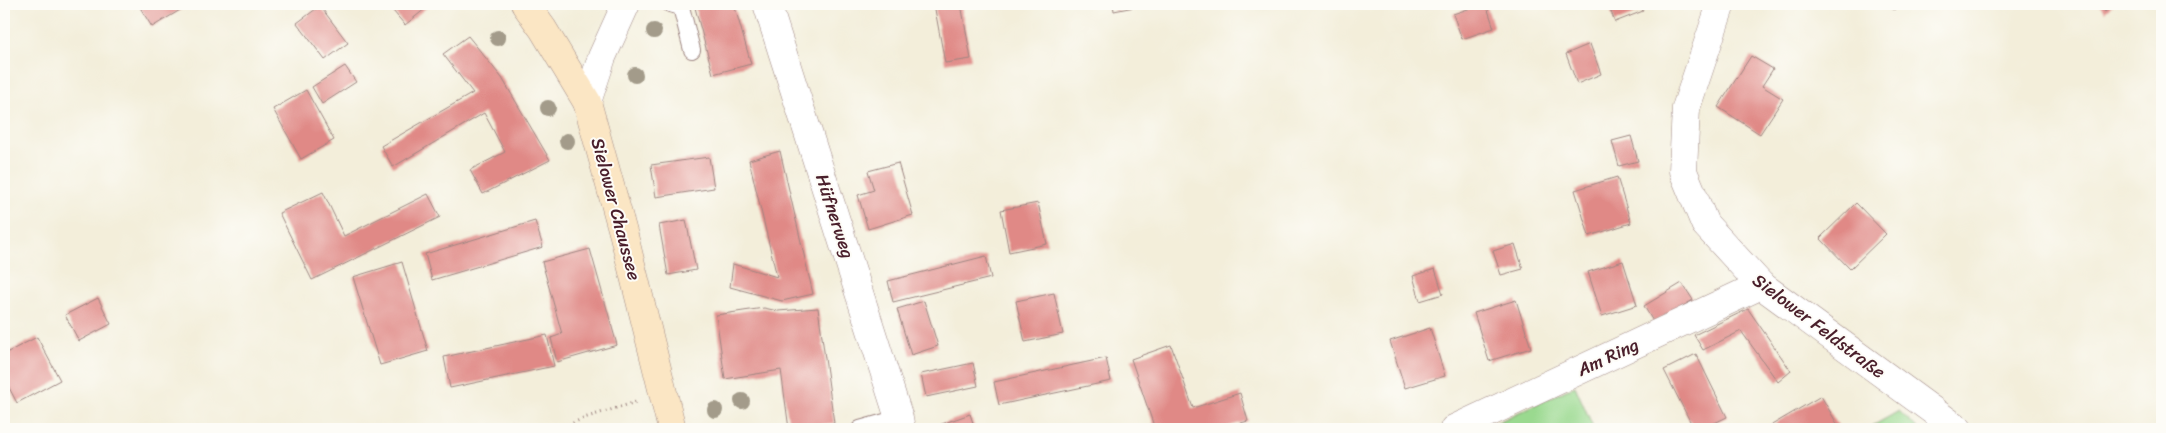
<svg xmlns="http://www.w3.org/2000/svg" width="2166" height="433" font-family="Sriracha,sans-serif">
<rect width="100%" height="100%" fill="#fdfcf7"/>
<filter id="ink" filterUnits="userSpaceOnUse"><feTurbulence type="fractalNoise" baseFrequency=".02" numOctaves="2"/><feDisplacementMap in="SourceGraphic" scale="10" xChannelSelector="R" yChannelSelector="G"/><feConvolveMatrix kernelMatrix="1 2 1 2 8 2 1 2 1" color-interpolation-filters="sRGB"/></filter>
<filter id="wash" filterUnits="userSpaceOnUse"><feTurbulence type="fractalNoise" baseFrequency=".0096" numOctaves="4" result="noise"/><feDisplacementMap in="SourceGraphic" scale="20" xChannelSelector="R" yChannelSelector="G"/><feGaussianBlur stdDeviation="1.12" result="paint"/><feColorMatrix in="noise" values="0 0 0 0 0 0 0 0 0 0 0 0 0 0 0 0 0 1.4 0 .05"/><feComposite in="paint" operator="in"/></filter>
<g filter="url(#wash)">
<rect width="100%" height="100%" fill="#f3eeda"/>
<path fill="#9ad98f" stroke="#727c5d" d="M 1575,386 L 1594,429 L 1483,429 Z
M 1899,411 L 1918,429 L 1867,429 Z"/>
<g id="blocks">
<path fill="#e08986" d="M 138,4 L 190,4 L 152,27 Z
M 387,4 L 431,4 L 405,25 Z
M 694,4 L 734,4 L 751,64 L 713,74 Z
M 934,4 L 961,4 L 971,59 L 945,63 Z
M 1113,4 L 1133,4 L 1134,7 L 1114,11 Z
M 1483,4 L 1486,4 L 1494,28 L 1462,39 L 1453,14 Z
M 1608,4 L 1640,4 L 1643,11 L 1615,22 Z
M 1886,4 L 1900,4 L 1894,10 Z
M 2098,4 L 2114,4 L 2105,12 Z
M 320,6 L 348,43 L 325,60 L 297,23 Z
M 468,36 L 502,78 L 550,160 L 483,194 L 470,170 L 505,152 L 484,113 L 393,167 L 381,146 L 473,93 L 443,54 Z
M 1590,44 L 1601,74 L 1577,84 L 1566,54 Z
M 1751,56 L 1773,69 L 1762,86 L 1783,99 L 1760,134 L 1718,107 Z
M 345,66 L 356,82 L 322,104 L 312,87 Z
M 306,90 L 334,140 L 301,159 L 273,109 Z
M 1631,136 L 1638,161 L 1619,166 L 1612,141 Z
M 780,151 L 813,294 L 782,301 L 730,287 L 733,264 L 777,277 L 749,160 Z
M 709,157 L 714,188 L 656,197 L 651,165 Z
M 898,163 L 913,215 L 868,229 L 858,195 L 874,190 L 868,171 Z
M 1617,177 L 1631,223 L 1589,236 L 1575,190 Z
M 323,192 L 344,236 L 428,194 L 440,217 L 312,280 L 279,213 Z
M 1038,203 L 1047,244 L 1009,252 L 1001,210 Z
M 1856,203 L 1886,234 L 1850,269 L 1820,238 Z
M 686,220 L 696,270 L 668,275 L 659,225 Z
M 535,221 L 543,247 L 432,280 L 425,254 Z
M 1515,244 L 1523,269 L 1501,275 L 1493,251 Z
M 590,249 L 617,345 L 557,362 L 551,338 L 562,334 L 542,262 Z
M 986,256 L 991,278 L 893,302 L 888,281 Z
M 1623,261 L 1637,305 L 1602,316 L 1588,272 Z
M 402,262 L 428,351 L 380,365 L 353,277 Z
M 1435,269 L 1443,294 L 1420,301 L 1413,276 Z
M 1682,283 L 1693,300 L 1654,323 L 1644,306 Z
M 1054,293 L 1063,334 L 1025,342 L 1016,301 Z
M 98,298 L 111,324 L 79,341 L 65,315 Z
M 1516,300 L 1531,348 L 1489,361 L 1474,313 Z
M 924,301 L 938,346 L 911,355 L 897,309 Z
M 764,308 L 778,311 L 818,308 L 834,423 L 789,429 L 781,370 L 725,379 L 716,315 Z
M 1748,309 L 1791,371 L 1778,382 L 1741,331 L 1703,350 L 1694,335 Z
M 1430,328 L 1445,376 L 1405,388 L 1390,341 Z
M 547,335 L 554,366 L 450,388 L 444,357 Z
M 37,337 L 60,380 L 17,403 L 4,378 L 4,354 Z
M 1171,345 L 1193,408 L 1240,393 L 1248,421 L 1220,429 L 1155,429 L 1131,359 Z
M 1696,354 L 1727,417 L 1702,429 L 1694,429 L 1664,370 Z
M 1106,358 L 1111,381 L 999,405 L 994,382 Z
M 973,363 L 978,386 L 926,397 L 921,374 Z
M 1821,396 L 1840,429 L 1765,429 Z
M 970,414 L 975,429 L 941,429 L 939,425 Z"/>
</g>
</g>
<g filter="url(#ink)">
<use href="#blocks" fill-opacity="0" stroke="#9e8682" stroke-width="1"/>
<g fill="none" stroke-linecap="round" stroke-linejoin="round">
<g stroke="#9e8682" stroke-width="18">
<path id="service" d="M 670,4 L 681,7 L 692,50
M 860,429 L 899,418"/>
</g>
<g stroke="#9e8682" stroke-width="29">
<path id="minor" d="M 767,4 L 899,418 L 901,429
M 1721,4 L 1686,108 L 1683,171 L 1705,224 L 1761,285 L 1958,429
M 587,102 L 602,57 L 626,4
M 1454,429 L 1761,285"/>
</g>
<g stroke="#9e8682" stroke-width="29">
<path id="secondary" d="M 525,4 L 543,29 L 587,102 L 624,236 L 672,429"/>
</g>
<path stroke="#9e8682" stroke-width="3" stroke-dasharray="1 4" stroke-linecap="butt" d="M 559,429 L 584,418 L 636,402"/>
<use href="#service" stroke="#fff" stroke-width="16"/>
<use href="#minor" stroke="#fff" stroke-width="28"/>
<use href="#secondary" stroke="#fbe6c4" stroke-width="28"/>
</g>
<g fill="#a39b8a">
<circle cx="654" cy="31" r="8"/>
<circle cx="498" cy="38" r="8"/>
<circle cx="635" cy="75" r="8"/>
<circle cx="548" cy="108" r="8"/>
<circle cx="567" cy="141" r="8"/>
<circle cx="742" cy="401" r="8"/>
<circle cx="715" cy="410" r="8"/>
</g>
</g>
<g text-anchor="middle" stroke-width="4" stroke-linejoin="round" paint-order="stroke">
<g font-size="18" fill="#4a1f2b" stroke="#fdfcf7">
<text transform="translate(616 209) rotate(75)" y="6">Sielower Chaussee</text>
<text transform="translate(835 216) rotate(72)" y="6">Hüfnerweg</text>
<text transform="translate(1819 326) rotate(37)" y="6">Sielower Feldstraße</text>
<text transform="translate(1608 357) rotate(-25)" y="6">Am Ring</text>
</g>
</g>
<rect width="2166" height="433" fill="none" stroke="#fdfcf7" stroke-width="20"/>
</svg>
